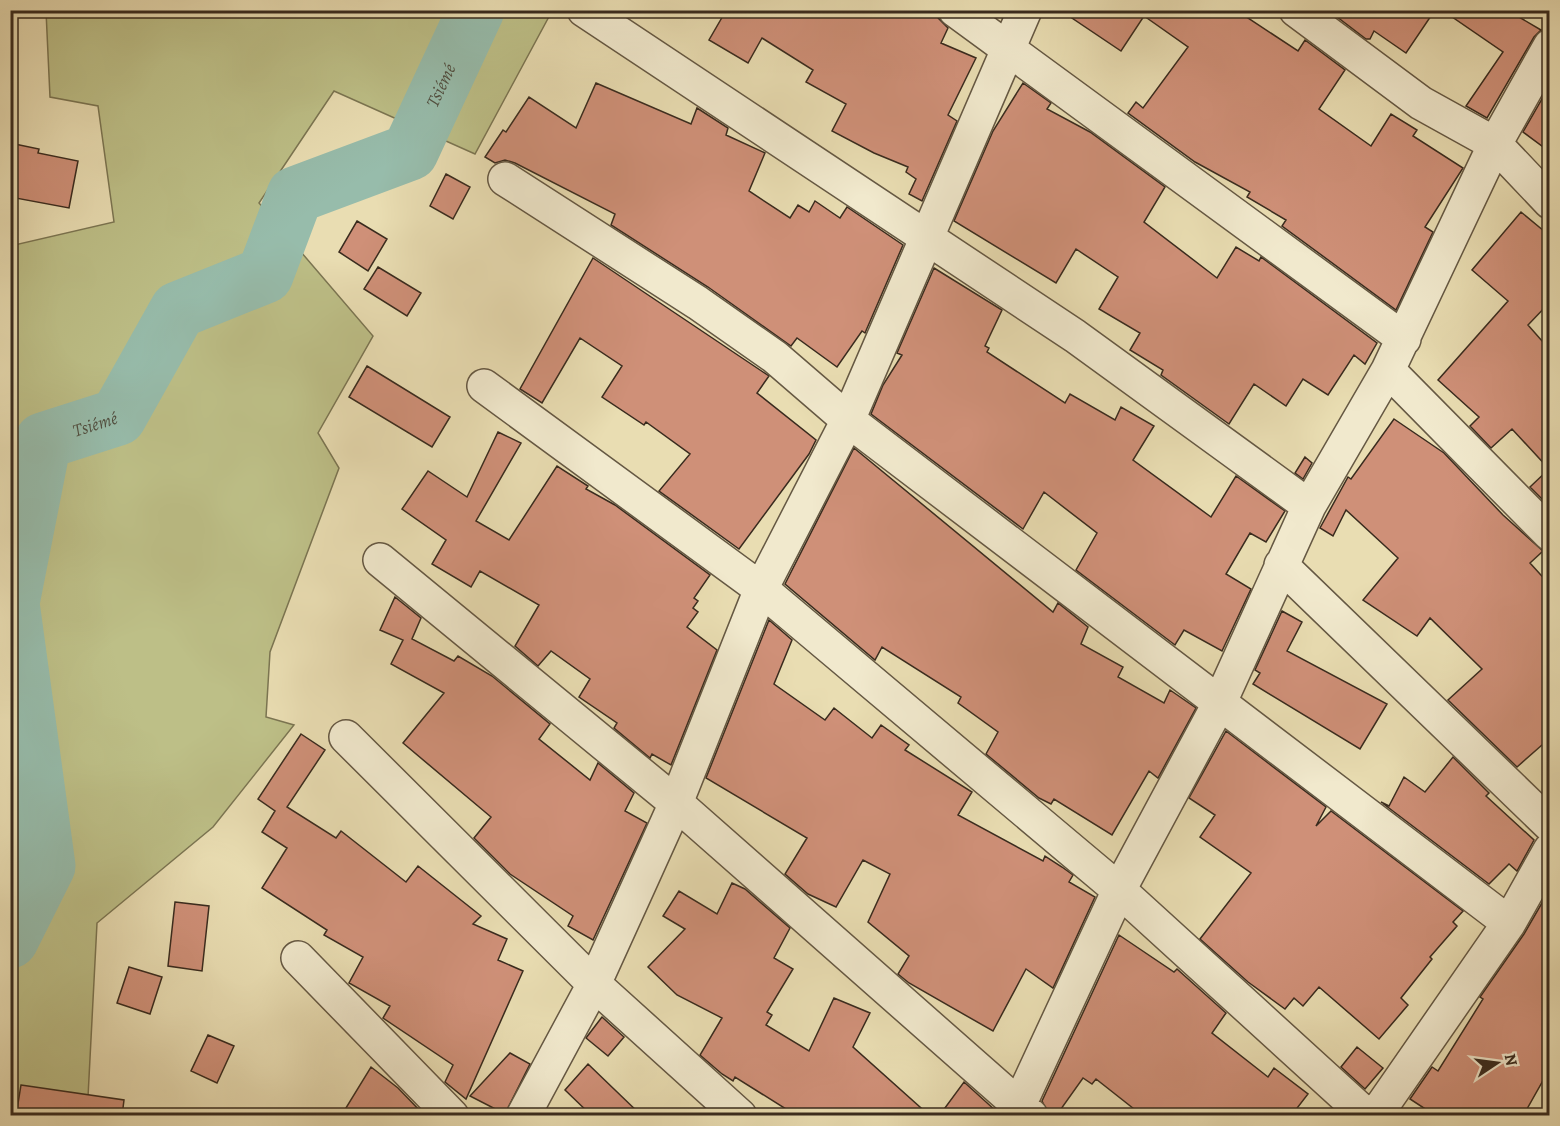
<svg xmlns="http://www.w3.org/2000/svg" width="1560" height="1126" font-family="Alegreya,serif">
<rect width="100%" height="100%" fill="#e9ddb2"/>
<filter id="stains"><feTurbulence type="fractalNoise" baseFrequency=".00333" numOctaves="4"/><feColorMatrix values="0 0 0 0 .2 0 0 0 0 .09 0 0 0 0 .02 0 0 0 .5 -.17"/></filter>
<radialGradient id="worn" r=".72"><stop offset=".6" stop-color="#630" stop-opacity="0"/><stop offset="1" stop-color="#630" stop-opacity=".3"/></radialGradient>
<path fill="#bdbf87" stroke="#7b7552" stroke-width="1.5" d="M 46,11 L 552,11 L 475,154 L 334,91 L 259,203 L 373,336 L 318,433 L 339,468 L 270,652 L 266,717 L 294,725 L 213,827 L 97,923 L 88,1097 L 81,1115 L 11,1115 L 11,885 L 47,865 L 11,603 L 10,246 L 114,222 L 98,106 L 50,97 Z"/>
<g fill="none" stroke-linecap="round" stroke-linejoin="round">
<path stroke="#97bcab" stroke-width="57" id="s1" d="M 10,940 L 47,866 L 11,603 L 43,441 L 118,417 L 178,310 L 265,275 L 295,195 L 410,152 L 476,10"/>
</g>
<path fill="#cf9078" stroke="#392b1e" stroke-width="1.5" d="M 719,10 L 937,10 L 938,18 L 948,28 L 941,43 L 976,58 L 948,115 L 957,121 L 922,201 L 909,194 L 916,179 L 906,172 L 908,167 L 874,153 L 832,131 L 846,104 L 806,82 L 813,70 L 762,38 L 748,63 L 709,40 L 724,14 Z
M 1060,10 L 1236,10 L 1298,51 L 1305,40 L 1345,70 L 1319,109 L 1371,146 L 1391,114 L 1417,130 L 1413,136 L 1463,168 L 1425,227 L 1433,232 L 1396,310 L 1282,226 L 1286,220 L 1247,197 L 1250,192 L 1195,162 L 1128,113 L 1136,102 L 1143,108 L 1188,47 L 1144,16 L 1121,51 Z
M 1328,10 L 1435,10 L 1406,53 L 1374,31 L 1370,39 L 1366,39 Z
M 1442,10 L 1507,10 L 1541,30 L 1534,37 L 1487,118 L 1466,106 L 1503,52 Z
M 596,83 L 691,124 L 697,108 L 728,128 L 726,135 L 765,153 L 749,191 L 790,218 L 798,205 L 809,212 L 815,201 L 840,218 L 847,207 L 903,245 L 865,333 L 862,331 L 837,367 L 797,338 L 791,346 L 708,287 L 611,225 L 615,214 L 515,163 L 505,160 L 495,163 L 485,157 L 503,130 L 506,132 L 529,97 L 576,128 Z
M 1023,83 L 1051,103 L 1047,109 L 1090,132 L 1165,187 L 1144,222 L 1217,278 L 1236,247 L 1259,261 L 1261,257 L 1377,343 L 1365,364 L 1354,355 L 1328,395 L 1303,379 L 1286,406 L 1254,384 L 1229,424 L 1161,375 L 1163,370 L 1130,350 L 1140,333 L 1099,309 L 1118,277 L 1076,249 L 1056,283 L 954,221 L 993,131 Z
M 1550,85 L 1550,152 L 1523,132 Z
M 10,143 L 39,149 L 38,153 L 78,161 L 69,208 L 10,197 Z
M 446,174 L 470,187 L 453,219 L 430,206 Z
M 1521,212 L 1550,236 L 1550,302 L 1528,325 L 1550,350 L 1550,507 L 1530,487 L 1549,469 L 1512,429 L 1491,448 L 1470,426 L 1479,417 L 1438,380 L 1508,301 L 1472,270 Z
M 357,221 L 387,239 L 368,271 L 339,252 Z
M 593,258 L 763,372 L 769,376 L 757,393 L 816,440 L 809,454 L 739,549 L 659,491 L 690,454 L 646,422 L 644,425 L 602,397 L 622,366 L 580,338 L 542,403 L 520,389 Z
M 378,267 L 421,293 L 407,316 L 364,289 Z
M 934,268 L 1002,310 L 985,346 L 989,348 L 987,352 L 1065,403 L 1070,394 L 1115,420 L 1121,407 L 1154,426 L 1133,460 L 1211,517 L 1236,476 L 1285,511 L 1266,542 L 1250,533 L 1226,574 L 1251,589 L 1222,651 L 1184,630 L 1175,645 L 1076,570 L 1097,533 L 1044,492 L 1023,529 L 871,414 L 883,385 L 902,355 L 897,353 Z
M 367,366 L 450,417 L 432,447 L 349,397 Z
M 1394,419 L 1444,453 L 1503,515 L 1543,551 L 1530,563 L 1550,585 L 1550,738 L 1517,767 L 1448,700 L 1482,669 L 1430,618 L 1417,636 L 1363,600 L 1398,558 L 1346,510 L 1333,536 L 1320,528 L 1348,477 L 1351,479 Z
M 498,432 L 521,443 L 476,521 L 509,540 L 557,466 L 588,486 L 586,489 L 615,505 L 710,575 L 694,598 L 698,601 L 693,608 L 698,612 L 687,627 L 717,650 L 671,765 L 652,754 L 650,758 L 614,728 L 617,723 L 579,697 L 590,679 L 551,651 L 538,666 L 515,646 L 539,605 L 480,571 L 471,587 L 432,564 L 446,540 L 402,509 L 428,471 L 467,497 Z
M 854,448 L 1053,612 L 1058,603 L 1088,627 L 1081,644 L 1123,667 L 1118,677 L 1164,703 L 1170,690 L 1196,708 L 1158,778 L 1149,771 L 1112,835 L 1054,799 L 1051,804 L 1039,798 L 986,754 L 998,732 L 958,703 L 961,697 L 882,647 L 875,660 L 785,584 Z
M 1305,457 L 1312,463 L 1303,479 L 1295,473 Z
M 395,597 L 421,618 L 412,639 L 454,661 L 458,656 L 492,676 L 550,724 L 539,739 L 590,780 L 598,763 L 634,793 L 625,811 L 647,823 L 593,940 L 568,926 L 573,916 L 510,874 L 474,838 L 491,817 L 403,743 L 444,693 L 391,664 L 403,640 L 380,630 Z
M 1282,611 L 1302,622 L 1287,651 L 1387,704 L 1360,749 L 1253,684 L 1260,673 L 1255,670 Z
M 769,620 L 792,640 L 774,684 L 825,720 L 834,708 L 872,738 L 881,725 L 909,745 L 905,750 L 972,792 L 958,815 L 1043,861 L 1045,856 L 1062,867 L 1073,875 L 1069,882 L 1095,897 L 1053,988 L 1026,969 L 993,1031 L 909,983 L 898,974 L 909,956 L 868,922 L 890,874 L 863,860 L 836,907 L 808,894 L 785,874 L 807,838 L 706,778 Z
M 1226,731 L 1326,807 L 1316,826 L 1331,811 L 1463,911 L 1453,922 L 1457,926 L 1430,957 L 1432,959 L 1401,998 L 1408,1005 L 1379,1039 L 1319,987 L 1303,1006 L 1294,998 L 1285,1009 L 1248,982 L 1200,939 L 1251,873 L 1200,837 L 1215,815 L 1189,798 Z
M 301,734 L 325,750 L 287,807 L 336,838 L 341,831 L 406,882 L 418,866 L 481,916 L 473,924 L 507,939 L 498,960 L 523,971 L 466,1099 L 445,1082 L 453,1065 L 383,1018 L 390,1006 L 349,983 L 363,957 L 324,935 L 327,930 L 262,888 L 287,848 L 262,832 L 275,811 L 258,799 Z
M 1453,757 L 1489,793 L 1486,796 L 1534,840 L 1517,871 L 1509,864 L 1489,884 L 1381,802 L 1389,806 L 1404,777 L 1425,792 Z
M 732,883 L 745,889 L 790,928 L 774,958 L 793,969 L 767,1012 L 772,1015 L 766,1025 L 809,1051 L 834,998 L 870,1013 L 853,1047 L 930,1116 L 797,1116 L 735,1077 L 733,1081 L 722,1074 L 700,1055 L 722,1018 L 677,995 L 648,967 L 685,929 L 663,916 L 679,891 L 717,914 Z
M 1550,889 L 1550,1068 L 1523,1116 L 1436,1116 L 1410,1099 L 1432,1067 L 1438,1071 L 1483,999 L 1480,997 L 1524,934 Z
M 175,902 L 209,906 L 202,971 L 168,966 Z
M 1119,935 L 1174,972 L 1177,969 L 1226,1013 L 1212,1033 L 1268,1077 L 1274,1068 L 1308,1094 L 1291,1116 L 1143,1116 L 1096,1079 L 1092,1084 L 1083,1078 L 1056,1116 L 1049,1115 L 1042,1101 Z
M 129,967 L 162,977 L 150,1014 L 117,1003 Z
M 602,1017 L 624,1037 L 608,1056 L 586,1038 Z
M 208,1035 L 234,1046 L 217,1083 L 191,1071 Z
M 1357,1047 L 1383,1068 L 1365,1089 L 1341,1067 Z
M 510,1053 L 530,1064 L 505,1114 L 470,1096 Z
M 588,1064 L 642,1116 L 592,1116 L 565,1090 Z
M 371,1067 L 398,1088 L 425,1116 L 341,1116 Z
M 964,1082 L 996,1111 L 996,1116 L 939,1116 Z
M 21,1085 L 124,1100 L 122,1116 L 16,1116 Z"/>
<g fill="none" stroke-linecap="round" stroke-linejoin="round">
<g stroke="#655843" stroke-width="36">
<path id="street" d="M 584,10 L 1075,336 L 1309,506
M 955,10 L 1404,339
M 1296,10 L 1421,103 L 1495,144 L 1550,202
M 505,179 L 698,303 L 775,357 L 848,420 L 1509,923
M 1388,370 L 1550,534
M 484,386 L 761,589 L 1119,890 L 1367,1116
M 380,560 L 676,803 L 1031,1116
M 1281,565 L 1550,825
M 346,737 L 594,984 L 740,1116
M 298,958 L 452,1116
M 523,1116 L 594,984 L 639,885 L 676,803 L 761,589 L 848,420 L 1025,10
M 1014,1116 L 1119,890 L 1220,702 L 1309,506 L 1388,370 L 1495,144 L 1550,46
M 1375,1116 L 1509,923 L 1550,850"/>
</g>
<use href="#street" stroke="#f1e9cd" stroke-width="33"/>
</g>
<g text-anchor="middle" stroke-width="4.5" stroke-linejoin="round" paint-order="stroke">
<g font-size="18" font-style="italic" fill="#504f41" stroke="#f1e9cd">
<text dy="6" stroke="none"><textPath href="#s1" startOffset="1090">Tsiémé</textPath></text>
<text dy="6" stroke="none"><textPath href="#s1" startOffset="568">Tsiémé</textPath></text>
</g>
</g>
<rect width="1560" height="1126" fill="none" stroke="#e9ddb2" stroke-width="36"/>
<rect x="12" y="12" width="1536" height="1102" fill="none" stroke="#392b1e" stroke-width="3"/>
<rect x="18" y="18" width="1524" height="1090" fill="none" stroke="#392b1e" stroke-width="1.5"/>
<g transform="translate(1497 1063) rotate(77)" stroke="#f1e9cd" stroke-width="4.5" paint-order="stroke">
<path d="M0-4.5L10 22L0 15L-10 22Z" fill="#392b1e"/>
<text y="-9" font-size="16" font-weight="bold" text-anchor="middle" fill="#392b1e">N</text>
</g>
<rect width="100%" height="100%" filter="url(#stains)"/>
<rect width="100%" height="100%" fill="url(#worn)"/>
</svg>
